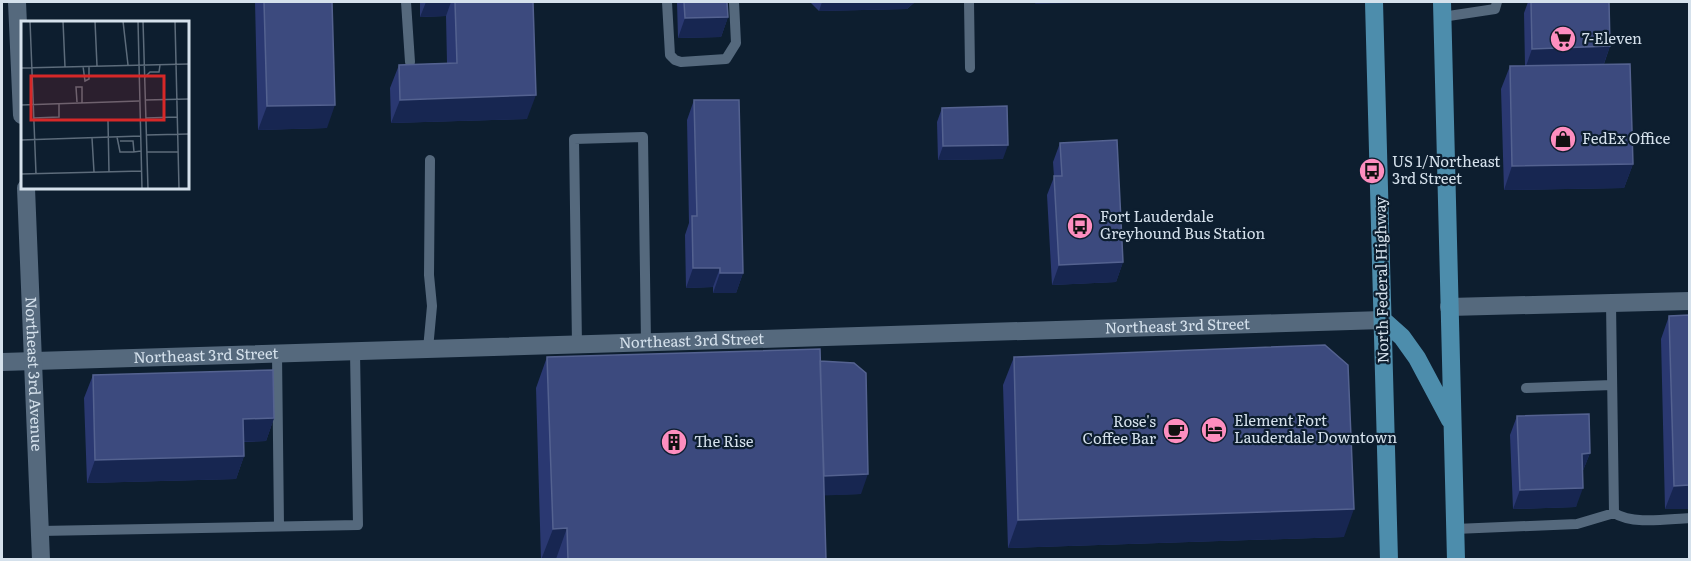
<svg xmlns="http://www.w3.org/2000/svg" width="1691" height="561" font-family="Literata,serif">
<rect width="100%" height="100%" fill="#0d1e2f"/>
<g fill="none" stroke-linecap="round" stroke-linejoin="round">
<path stroke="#55697d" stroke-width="10" d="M 406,2 L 410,62
M 667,2 L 670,55 L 675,60 L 681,62 L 726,59 L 736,43 L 734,2
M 969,2 L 970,68
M 1442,17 L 1495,9 L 1497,2
M 1611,303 L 1614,513
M 577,345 L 574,139 L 643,137 L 646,343
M 428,349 L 432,306 L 429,275 L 430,160
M 277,354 L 279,526
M 1526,388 L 1612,385
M 1455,529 L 1577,524 L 1614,513 C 1633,525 1667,519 1690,518
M 40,531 L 358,525 L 355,352"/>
<g stroke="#55697d" stroke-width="18">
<path d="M 1449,307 L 1690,301"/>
<path id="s1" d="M 2,362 L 1383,320"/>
</g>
<g stroke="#55697d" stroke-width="18">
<path d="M 17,2 L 22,115"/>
<path id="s2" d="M 26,188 L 41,560"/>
</g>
<path stroke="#4d8dac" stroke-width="18" d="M 1374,2 L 1389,560
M 1442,2 L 1456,560
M 1383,320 L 1402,337 L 1417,358 L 1450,420"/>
</g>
<path fill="#2a3871" d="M 255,2 L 332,2 L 327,128 L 258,130 Z
M 420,2 L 533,2 L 527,119 L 391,123 L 390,88 L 399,65 L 447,63 L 446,16 L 420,17 Z
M 677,2 L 727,2 L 728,17 L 721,37 L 678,38 Z
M 810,2 L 915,2 L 907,9 L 819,11 Z
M 1528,2 L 1609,2 L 1610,46 L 1604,64 L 1633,164 L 1624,188 L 1504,190 L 1501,89 L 1510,66 L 1525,66 L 1524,13 Z
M 694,100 L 743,273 L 736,293 L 713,293 L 713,287 L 686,288 L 685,235 L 689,223 L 687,120 Z
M 942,108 L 1003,159 L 938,160 L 937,122 Z
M 1060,143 L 1123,262 L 1116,282 L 1052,285 L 1047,195 L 1054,177 L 1053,162 Z
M 1689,315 L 1689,509 L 1665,509 L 1661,339 L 1669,316 Z
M 547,357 L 820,361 L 861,494 L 824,495 L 826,560 L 541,560 L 536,388 Z
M 1014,357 L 1344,537 L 1008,548 L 1003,385 Z
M 93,375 L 274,418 L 266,441 L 244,442 L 244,456 L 236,479 L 87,483 L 84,398 Z
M 1517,416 L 1590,453 L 1582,473 L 1576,507 L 1513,509 L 1510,435 Z"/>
<path fill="#172651" d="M 426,2 L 451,2 L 446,16 L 420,17 Z
M 822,2 L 915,2 L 907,9 L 819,11 Z
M 1036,2 L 1123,2 L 1035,4 Z
M 728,17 L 721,37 L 678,38 L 685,18 Z
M 1610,46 L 1603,66 L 1525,69 L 1532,49 Z
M 536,95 L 527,119 L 391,123 L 400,100 Z
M 335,105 L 327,128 L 258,130 L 267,106 Z
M 1008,145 L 1003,159 L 938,160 L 943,146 Z
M 1633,164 L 1624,188 L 1504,190 L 1512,166 Z
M 1123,262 L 1116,282 L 1052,285 L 1059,265 Z
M 693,268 L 720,268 L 713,287 L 686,288 Z
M 720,273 L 743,273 L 736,293 L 713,293 Z
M 274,418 L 266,441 L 235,442 L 243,419 Z
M 1590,453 L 1582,473 L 1582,454 Z
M 244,456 L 236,479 L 87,483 L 95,460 Z
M 868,474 L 861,494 L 812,496 L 819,476 Z
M 1689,485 L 1689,509 L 1665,509 L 1674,486 Z
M 1583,488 L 1576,507 L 1513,509 L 1520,490 Z
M 1354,509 L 1344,537 L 1008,548 L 1018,520 Z
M 567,528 L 556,559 L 541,560 L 553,529 Z"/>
<path fill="#3c4a7e" stroke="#546290" stroke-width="1.5" d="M 264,2 L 332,2 L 335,105 L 267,106 Z
M 455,2 L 533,2 L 536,95 L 400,100 L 399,65 L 457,63 Z
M 684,2 L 727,2 L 728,17 L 685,18 Z
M 1531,2 L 1609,2 L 1610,46 L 1532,49 Z
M 1630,64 L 1633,164 L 1512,166 L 1510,66 Z
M 694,100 L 739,100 L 743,273 L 720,273 L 720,268 L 693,268 L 692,216 L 697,216 Z
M 1007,106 L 1008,145 L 943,146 L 942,108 Z
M 1117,140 L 1123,262 L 1059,265 L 1054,176 L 1062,176 L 1060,143 Z
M 1689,315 L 1689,485 L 1674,486 L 1669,316 Z
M 1325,345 L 1348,365 L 1354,509 L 1018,520 L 1014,357 Z
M 820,349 L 826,560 L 568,560 L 567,528 L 553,529 L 547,357 Z
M 820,361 L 854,363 L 866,373 L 868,474 L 824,476 Z
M 273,370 L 274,418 L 243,419 L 244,456 L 95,460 L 93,375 Z
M 1589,414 L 1590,453 L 1582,454 L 1583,488 L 1520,490 L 1517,416 Z"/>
<defs>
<g id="supermarket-disc" transform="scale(1.35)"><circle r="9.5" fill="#fd8ebf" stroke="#0d1e2f"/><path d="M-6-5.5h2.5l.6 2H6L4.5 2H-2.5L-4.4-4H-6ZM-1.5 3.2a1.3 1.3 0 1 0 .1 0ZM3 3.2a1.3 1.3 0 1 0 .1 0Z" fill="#111"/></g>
<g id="shop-disc" transform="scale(1.35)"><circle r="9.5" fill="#fd8ebf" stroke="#0d1e2f"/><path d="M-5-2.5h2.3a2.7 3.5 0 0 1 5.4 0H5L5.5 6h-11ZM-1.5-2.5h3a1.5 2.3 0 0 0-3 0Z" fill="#111"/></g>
<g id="bus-disc" transform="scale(1.35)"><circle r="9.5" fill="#fd8ebf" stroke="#0d1e2f"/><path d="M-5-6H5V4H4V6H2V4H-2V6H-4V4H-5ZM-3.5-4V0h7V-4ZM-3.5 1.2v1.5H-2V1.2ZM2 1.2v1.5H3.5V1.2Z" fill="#111"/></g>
<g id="hotel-disc" transform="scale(1.35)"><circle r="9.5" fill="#fd8ebf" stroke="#0d1e2f"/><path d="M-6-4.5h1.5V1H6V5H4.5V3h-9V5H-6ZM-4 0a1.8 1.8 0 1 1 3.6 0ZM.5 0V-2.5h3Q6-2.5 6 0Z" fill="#111"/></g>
<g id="cafe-disc" transform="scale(1.35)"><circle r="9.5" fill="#fd8ebf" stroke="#0d1e2f"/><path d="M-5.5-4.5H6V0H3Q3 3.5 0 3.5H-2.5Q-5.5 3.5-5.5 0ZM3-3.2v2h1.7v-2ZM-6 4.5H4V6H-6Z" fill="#111"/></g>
<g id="building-disc" transform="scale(1.35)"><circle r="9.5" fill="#fd8ebf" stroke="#0d1e2f"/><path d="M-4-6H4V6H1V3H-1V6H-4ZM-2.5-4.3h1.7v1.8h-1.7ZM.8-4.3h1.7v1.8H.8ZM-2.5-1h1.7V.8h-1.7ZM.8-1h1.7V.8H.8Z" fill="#111"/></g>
</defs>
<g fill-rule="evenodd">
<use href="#supermarket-disc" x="1563" y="39"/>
<use href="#shop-disc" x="1563" y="139"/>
<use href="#bus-disc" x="1372" y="171"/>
<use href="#bus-disc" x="1080" y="226"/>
<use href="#hotel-disc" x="1214" y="430"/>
<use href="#cafe-disc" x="1176" y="431"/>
<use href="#building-disc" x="674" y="442"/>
</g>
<g text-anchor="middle" stroke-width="4.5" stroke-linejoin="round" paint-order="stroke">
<g font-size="15" fill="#d5e1ec" stroke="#0d1e2f" text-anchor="start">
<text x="1582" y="44">7-Eleven</text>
<text x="1582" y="144">FedEx Office</text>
<text x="1392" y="167">US 1/Northeast<tspan x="1392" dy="17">3rd Street</tspan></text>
<text x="1100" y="222">Fort Lauderdale<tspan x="1100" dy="17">Greyhound Bus Station</tspan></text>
<text x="1234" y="426">Element Fort<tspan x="1234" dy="17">Lauderdale Downtown</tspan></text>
<text x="1156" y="427" text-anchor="end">Rose's<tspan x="1156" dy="17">Coffee Bar</tspan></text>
<text x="694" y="447">The Rise</text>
</g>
<g font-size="15" fill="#d5e1ec" stroke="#0d1e2f">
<text transform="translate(1382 280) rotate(-91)" y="5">North Federal Highway</text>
<text dy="5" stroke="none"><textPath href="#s1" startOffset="1176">Northeast 3rd Street</textPath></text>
<text dy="5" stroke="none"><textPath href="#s1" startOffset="690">Northeast 3rd Street</textPath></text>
<text dy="5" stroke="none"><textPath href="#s1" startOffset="204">Northeast 3rd Street</textPath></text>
<text dy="5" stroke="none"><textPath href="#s2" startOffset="186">Northeast 3rd Avenue</textPath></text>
</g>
</g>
<g transform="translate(21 21)">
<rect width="168" height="168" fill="#0d1e2f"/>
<path fill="none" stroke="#5d6c7b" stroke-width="1.5" d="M 9,0 L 15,153M 42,0 L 44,46M 74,0 L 76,45M 102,0 L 107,44M 117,0 L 121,168M 122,0 L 127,168M 154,0 L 158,168M 62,45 L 64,60 L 68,58 L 68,45M 0,47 L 168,43M 124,56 L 129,51 L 138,51 L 139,44M 124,79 L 168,78M 56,81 L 55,66 L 61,66 L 61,82M 0,84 L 118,80M 13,97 L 38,96 L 38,83M 125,97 L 156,96M 87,100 L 88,151M 125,114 L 168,113M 96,116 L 99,131 L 113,131M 71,117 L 73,151M 0,119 L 120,115M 99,120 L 112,120 L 113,131 L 120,130M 126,131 L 157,131M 0,153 L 121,150"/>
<path fill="#d62828" fill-opacity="0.15" stroke="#d62828" stroke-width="3" d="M 10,55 L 143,55 L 143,99 L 10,99 Z"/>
<rect width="168" height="168" fill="none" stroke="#d5e1ec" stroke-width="3"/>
</g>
<rect width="1691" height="561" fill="none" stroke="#d5e1ec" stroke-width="6"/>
</svg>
